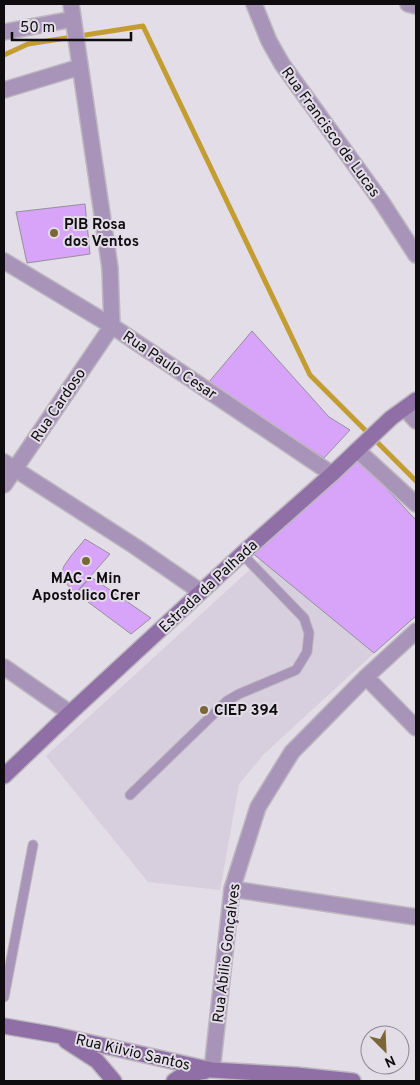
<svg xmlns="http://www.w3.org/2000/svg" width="420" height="1085" font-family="Overpass,sans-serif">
<rect width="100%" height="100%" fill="#e2dde6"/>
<path fill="#d7cede" d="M 267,554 L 374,653 L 263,755 L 239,784 L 220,890 L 148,882 L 46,756 Z"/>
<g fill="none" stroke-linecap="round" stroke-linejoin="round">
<path stroke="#c39d31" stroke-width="5" d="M 4,55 L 28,44 L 143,26 L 310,375 L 416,481"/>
</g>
<path fill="#d7a4f9" stroke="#959099" d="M 85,204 L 90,254 L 27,263 L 16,212 Z
M 252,331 L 329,417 L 350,430 L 324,458 L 208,383 Z
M 355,455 L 416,520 L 416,616 L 374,653 L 251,552 Z
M 85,539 L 110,554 L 76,593 L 60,578 L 64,566 L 71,556 Z
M 91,577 L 151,618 L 131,634 L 76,593 Z"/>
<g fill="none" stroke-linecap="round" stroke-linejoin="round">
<g stroke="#bcb7bf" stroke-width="11">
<path id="lane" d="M 130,795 L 227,701 L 239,694 L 296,670 L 307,652 L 309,633 L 304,618 L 242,554
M 4,997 L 33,845"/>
</g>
<g stroke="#bcb7bf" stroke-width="18">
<path id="street" d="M 254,4 L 269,41 L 282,64 L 381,201 L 416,255
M 408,4 L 416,6
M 4,32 L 73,19
M 4,90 L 80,67
M 4,261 L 112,326 L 332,474
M 405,409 L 416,421
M 357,450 L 416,504
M 4,462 L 136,547 L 201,592
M 4,485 L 112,326 L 110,268 L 71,4
M 4,667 L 70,713
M 366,677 L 416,728
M 232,889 L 416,917
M 212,1070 L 232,889 L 258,807 L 292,752 L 366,677 L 416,631"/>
</g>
<g stroke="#bcb7bf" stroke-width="18">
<path id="secondary" d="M 4,776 L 70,713 L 242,554 L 332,474 L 391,418 L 416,400
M 4,1026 L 56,1035 L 212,1070 L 296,1075 L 353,1081
M 66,1041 L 97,1061 L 114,1081
M 174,1081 L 183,1075 L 206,1071"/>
</g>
<use href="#lane" stroke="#a994b9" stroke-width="9"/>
<use href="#street" stroke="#a994b9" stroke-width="15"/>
<use href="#secondary" stroke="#8f6fa5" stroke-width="15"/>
</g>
<g fill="#7a6735" stroke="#e2dde6" stroke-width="2">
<circle cx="54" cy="233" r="5"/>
<circle cx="86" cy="561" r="5"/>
<circle cx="204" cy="710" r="5"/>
</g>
<g text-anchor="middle" stroke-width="4" stroke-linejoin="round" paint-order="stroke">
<g font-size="15" fill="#0e0c0f" stroke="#e2dde6">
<text transform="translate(331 132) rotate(54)" y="5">Rua Francisco de Lucas</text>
<text transform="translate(170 365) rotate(34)" y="5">Rua Paulo Cesar</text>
<text transform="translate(58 405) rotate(-56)" y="5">Rua Cardoso</text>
<text transform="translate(208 586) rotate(-43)" y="5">Estrada da Palhada</text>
<text transform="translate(226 953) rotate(-83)" y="5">Rua Abilio Gonçalves</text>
<text transform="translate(133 1052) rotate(13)" y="5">Rua Kilvio Santos</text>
</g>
<g font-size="15" font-weight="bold" fill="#0e0c0f" stroke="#e2dde6" text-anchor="start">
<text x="64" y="229">PIB Rosa<tspan x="64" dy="17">dos Ventos</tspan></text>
<text x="86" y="583" text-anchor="middle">MAC - Min<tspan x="86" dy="17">Apostolico Crer</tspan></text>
<text x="214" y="715">CIEP 394</text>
</g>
</g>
<rect width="420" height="1085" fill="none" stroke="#0e0c0f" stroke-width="10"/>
<g transform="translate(385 1050) rotate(156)"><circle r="24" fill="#e2dde6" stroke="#8d8990"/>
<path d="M0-4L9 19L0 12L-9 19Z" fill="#7a6735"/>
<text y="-8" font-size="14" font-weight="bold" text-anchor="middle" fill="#0e0c0f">N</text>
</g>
<path d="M12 32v8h119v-8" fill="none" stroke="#0e0c0f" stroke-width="2.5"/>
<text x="20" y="32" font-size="15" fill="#0e0c0f" stroke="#e2dde6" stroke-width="4" paint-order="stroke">50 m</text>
</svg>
